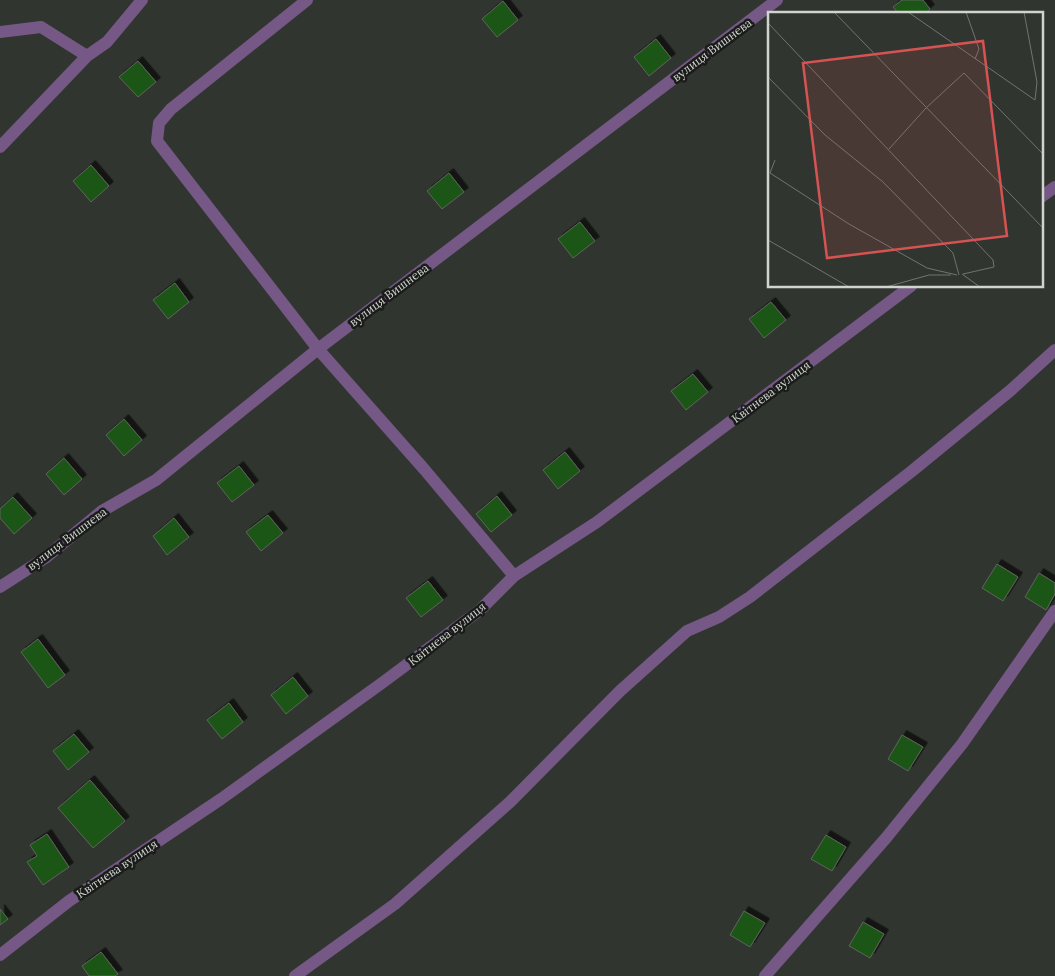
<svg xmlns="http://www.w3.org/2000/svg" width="1055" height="976" font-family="Lora,serif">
<defs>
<filter id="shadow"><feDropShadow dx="4.5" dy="-4.5" stdDeviation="0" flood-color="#0009"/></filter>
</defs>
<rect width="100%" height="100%" fill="#313530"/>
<path fill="#1f5714" stroke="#5f635e" filter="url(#shadow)" d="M 902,0 L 923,0 L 930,9 L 924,14 L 899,14 L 893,7 Z
M 503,1 L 518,20 L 497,37 L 482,19 Z
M 656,39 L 671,58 L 649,76 L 634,57 Z
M 138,61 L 156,82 L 138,97 L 119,77 Z
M 91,165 L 109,186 L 91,202 L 73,181 Z
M 449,173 L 464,192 L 442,209 L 427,191 Z
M 580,222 L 595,241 L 573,258 L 558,239 Z
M 175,283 L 189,302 L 168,319 L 153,300 Z
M 771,302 L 786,320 L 764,338 L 749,319 Z
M 693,374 L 708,392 L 686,410 L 671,391 Z
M 124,419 L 142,440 L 124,456 L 106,435 Z
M 565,452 L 580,471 L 558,489 L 543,470 Z
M 64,458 L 82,479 L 64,495 L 46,474 Z
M 239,466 L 254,485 L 232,502 L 217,483 Z
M 497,496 L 512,515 L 491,532 L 476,514 Z
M 13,497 L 32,518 L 14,534 L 0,518 L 0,509 Z
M 268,515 L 283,533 L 261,551 L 246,532 Z
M 174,518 L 189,537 L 167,555 L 153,536 Z
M 997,564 L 1018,577 L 1003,601 L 982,588 Z
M 1039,573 L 1055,583 L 1055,594 L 1046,610 L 1025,597 Z
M 428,581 L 443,600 L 421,617 L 406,598 Z
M 38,639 L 65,675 L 48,688 L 21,652 Z
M 293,677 L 308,696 L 286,714 L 271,695 Z
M 229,703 L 243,722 L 222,739 L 207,720 Z
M 74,734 L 89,752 L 68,770 L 53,751 Z
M 902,735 L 923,747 L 908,771 L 888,759 Z
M 90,780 L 125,821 L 93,848 L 58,808 Z
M 47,834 L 69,867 L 43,885 L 27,862 L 37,856 L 30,845 Z
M 826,835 L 846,847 L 832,871 L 811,859 Z
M 0,909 L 8,919 L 0,925 Z
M 744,911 L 765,923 L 750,947 L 730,935 Z
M 863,922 L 884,934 L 870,958 L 849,946 Z
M 101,952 L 118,974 L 115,976 L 89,976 L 82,966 Z"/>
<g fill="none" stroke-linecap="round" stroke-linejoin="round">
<path stroke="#755885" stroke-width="12" d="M 307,0 L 171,109 L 159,123 L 157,141 L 318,349 L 424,469 L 514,576
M 0,32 L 41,27 L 87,56
M 0,147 L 87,56 L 107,42 L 142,0
M 1041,197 L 1055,187
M 0,587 L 45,558 L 102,511 L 156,480 L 318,349 L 777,0
M 0,955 L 69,901 L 221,799 L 382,683 L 480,610 L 514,576 L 597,522 L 911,286
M 295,976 L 395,904 L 510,802 L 620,691 L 687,631 L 719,617 L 750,597 L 912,471 L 1011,390 L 1055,350
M 765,976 L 886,838 L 962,744 L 1055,611"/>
</g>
<g text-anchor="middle" stroke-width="5" stroke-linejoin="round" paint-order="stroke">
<g font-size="12" fill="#d1d3d0" stroke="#1a1c1a">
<text transform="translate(712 50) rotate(-37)" y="4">вулиця Вишнева</text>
<text transform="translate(389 295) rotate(-37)" y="4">вулиця Вишнева</text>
<text transform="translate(771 392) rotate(-37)" y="4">Квітнева вулиця</text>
<text transform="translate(67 539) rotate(-37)" y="4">вулиця Вишнева</text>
<text transform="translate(447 634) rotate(-38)" y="4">Квітнева вулиця</text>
<text transform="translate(117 869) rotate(-34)" y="4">Квітнева вулиця</text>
</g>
</g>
<g transform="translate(768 12)">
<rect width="275" height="275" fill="#313530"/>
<path fill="none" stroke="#717470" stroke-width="1" d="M 66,0 L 275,216M 140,0 L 267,88 L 269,70 L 256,0M 198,0 L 211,37 L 207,47M 0,11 L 225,248 L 226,255 L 195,262M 0,65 L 57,123 L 115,170 L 185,241 L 191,263M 121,137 L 158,96 L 196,61 L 275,142M 7,148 L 2,161 L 81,212 L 159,256 L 189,263M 0,228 L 81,275M 194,262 L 212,275M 118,275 L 161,263 L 183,263"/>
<path fill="#d55352" fill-opacity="0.15" stroke="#d55352" stroke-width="2.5" d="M 215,29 L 239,224 L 59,246 L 35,51 Z"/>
<rect width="275" height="275" fill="none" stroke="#d1d3d0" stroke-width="2.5"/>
</g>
</svg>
